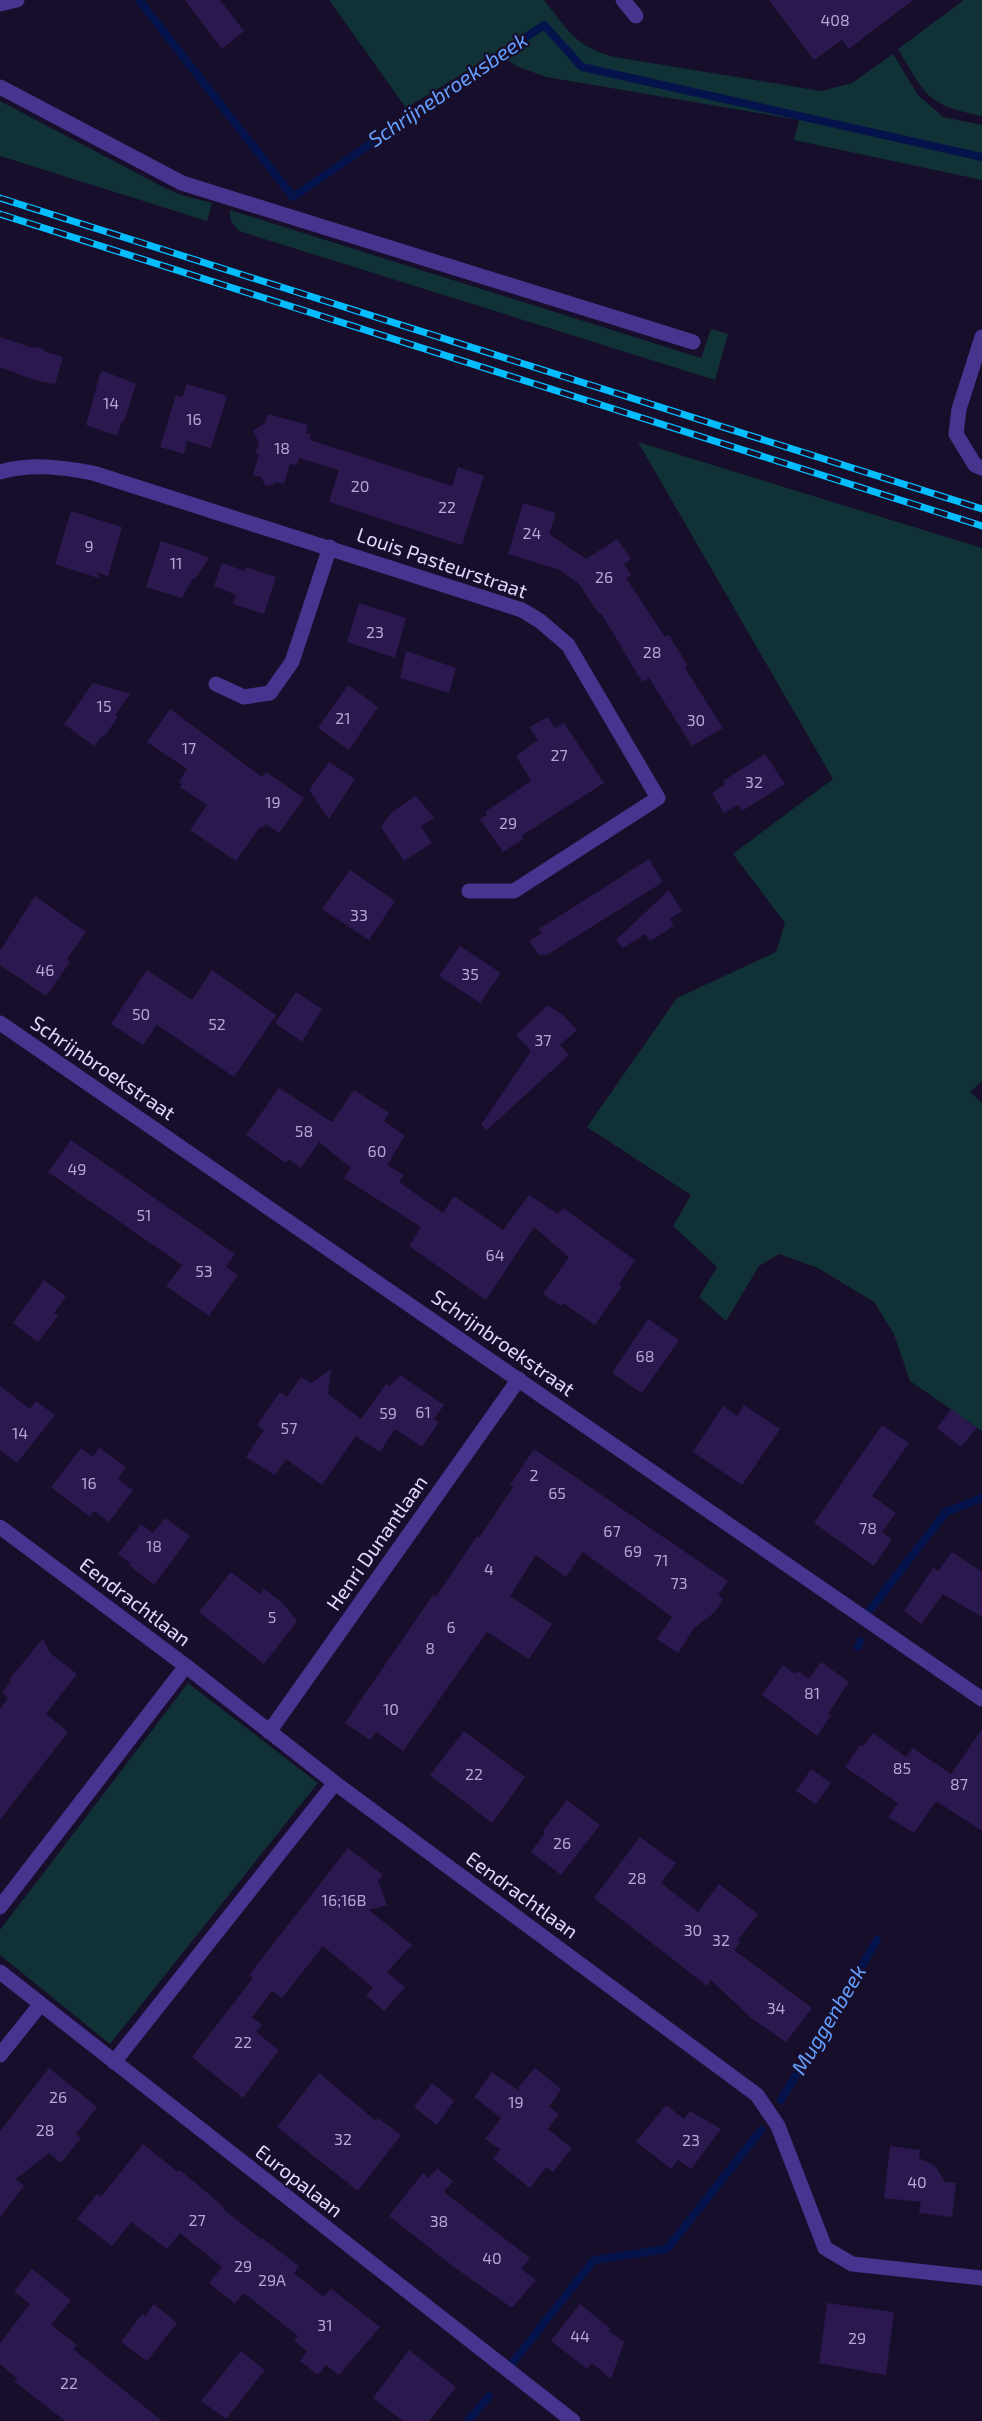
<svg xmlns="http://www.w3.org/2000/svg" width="982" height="2421" font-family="'Exo 2',sans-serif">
<rect width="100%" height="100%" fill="#170e2b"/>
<path fill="#103135" d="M 329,0 L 544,0 C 568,30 575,47 615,57 L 821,91 L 852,83 L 893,54 L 918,95 L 943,117 L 982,125 L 982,180 L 794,140 L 799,120 L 546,77 L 519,67 L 495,54 L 406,108 Z
M 964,0 L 982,0 L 982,116 C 926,105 926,95 898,49 Z
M 0,101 L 163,187 L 181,195 L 212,203 L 207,221 L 0,156 Z
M 230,210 L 701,358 L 711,329 L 728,334 L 715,380 L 239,231 L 231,221 Z
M 638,442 L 982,548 L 982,1081 L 970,1092 L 982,1103 L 982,1431 L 910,1381 L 894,1334 L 874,1302 L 818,1268 L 779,1254 L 759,1266 L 726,1321 L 699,1297 L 717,1267 L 673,1226 L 691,1195 L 587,1127 L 677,998 L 776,952 L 785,923 L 733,854 L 833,779 Z
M 188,1683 L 318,1783 L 110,2044 L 0,1955 L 0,1930 Z"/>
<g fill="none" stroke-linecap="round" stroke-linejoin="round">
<path stroke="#05134d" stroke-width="8" d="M 139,0 L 293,197 L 544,25 L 582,67 L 982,157
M 869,1611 L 946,1512 L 982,1498
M 858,1647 L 860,1641
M 781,2100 L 877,1940
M 513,2362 L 594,2260 L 667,2249 L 761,2130
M 468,2421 L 489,2396"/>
</g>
<path fill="#2b184e" d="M 185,0 L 220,0 L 244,31 L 222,49 Z
M 769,0 L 913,0 L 849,49 L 842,40 L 814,60 Z
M 0,337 L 33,348 L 39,347 L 44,351 L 63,357 L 55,384 L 34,380 L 0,367 Z
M 103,371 L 136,384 L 124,422 L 122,421 L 117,436 L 86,425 L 100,373 Z
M 187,384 L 227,396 L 211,448 L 187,441 L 184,454 L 160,447 L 176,395 L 182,397 Z
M 268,414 L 308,425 L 306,433 L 311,434 L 310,440 L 452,486 L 458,467 L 484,476 L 462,545 L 329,502 L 339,470 L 299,458 L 296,465 L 290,464 L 284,484 L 277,482 L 266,487 L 261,477 L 253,475 L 259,454 L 255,453 L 259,443 L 253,431 L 265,423 Z
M 523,503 L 556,513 L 549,534 L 586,559 L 617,539 L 631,559 L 624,564 L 631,575 L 626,578 L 665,637 L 669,635 L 688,666 L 685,668 L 723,728 L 692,746 L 649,678 L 642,682 L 601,613 L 599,614 L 579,584 L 560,570 L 508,554 Z
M 71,511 L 122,527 L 108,576 L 96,572 L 101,579 L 55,564 Z
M 161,541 L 201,554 L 201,555 L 209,558 L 195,579 L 193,578 L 182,598 L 146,587 Z
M 222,563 L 245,571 L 246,567 L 276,577 L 264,614 L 233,604 L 236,595 L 214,586 Z
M 359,603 L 406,618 L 395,658 L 347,642 Z
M 406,651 L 456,668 L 449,693 L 400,678 Z
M 93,683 L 130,694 L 115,715 L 118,717 L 104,737 L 102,736 L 94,746 L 64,724 Z
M 348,685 L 378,707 L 349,750 L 318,728 Z
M 170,709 L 262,777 L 266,772 L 304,798 L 279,833 L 266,824 L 263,828 L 260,827 L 236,861 L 190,830 L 207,805 L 180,787 L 182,784 L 179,782 L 187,769 L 147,742 Z
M 548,717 L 555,728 L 564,723 L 604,783 L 521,836 L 523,839 L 503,852 L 480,819 L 487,815 L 485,812 L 531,781 L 516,756 L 538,740 L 529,727 Z
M 765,754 L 785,784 L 742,811 L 738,805 L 724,813 L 712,793 L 725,784 L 723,781 Z
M 329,762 L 355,779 L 329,819 L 309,790 Z
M 416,796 L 434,818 L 421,826 L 432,843 L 404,861 L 381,827 L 392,812 Z
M 649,859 L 663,882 L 547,955 L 539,955 L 529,941 L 542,933 L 539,929 Z
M 350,870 L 395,901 L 369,940 L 322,909 Z
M 669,890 L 682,911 L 670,919 L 674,926 L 650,941 L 645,934 L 623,948 L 616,940 Z
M 35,896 L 86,932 L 67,959 L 70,962 L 46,996 L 0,965 L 0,951 Z
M 460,946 L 501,973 L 480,1003 L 439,976 Z
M 147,970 L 192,1000 L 212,970 L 276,1015 L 234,1077 L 157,1025 L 143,1045 L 111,1024 Z
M 296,992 L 322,1009 L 302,1042 L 275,1023 Z
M 548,1005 L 563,1015 L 577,1030 L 560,1045 L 569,1055 L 487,1130 L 481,1125 L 531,1051 L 516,1035 Z
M 279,1088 L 332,1122 L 354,1090 L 389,1113 L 384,1121 L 405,1136 L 387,1165 L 404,1175 L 399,1182 L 443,1213 L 454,1196 L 503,1230 L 529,1195 L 558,1214 L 563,1208 L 635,1260 L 619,1284 L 622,1286 L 595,1325 L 563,1303 L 561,1306 L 543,1294 L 569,1257 L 534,1227 L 486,1300 L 409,1246 L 421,1227 L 344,1178 L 351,1168 L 319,1142 L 301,1168 L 289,1159 L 286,1163 L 246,1135 Z
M 71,1140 L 235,1254 L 226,1267 L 238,1275 L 209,1316 L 166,1286 L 182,1265 L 48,1172 Z
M 44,1280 L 66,1296 L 54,1313 L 58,1316 L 38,1342 L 13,1323 Z
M 648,1319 L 679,1340 L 642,1393 L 612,1373 Z
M 331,1369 L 328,1394 L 361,1419 L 386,1384 L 390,1386 L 400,1375 L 444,1405 L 434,1419 L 439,1422 L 422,1447 L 395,1429 L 380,1452 L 356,1436 L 322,1485 L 286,1459 L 275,1475 L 246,1457 L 264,1430 L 257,1425 L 280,1392 L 287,1397 L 301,1377 L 311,1383 Z
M 0,1386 L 30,1409 L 36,1401 L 55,1415 L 17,1463 L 0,1450 Z
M 744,1405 L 780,1429 L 742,1485 L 693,1452 L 723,1406 L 737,1416 Z
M 951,1409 L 977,1428 L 961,1447 L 937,1428 Z
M 882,1425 L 909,1443 L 872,1496 L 896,1513 L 882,1532 L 892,1539 L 874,1566 L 814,1523 Z
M 99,1447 L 126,1467 L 118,1479 L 133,1490 L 109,1522 L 94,1511 L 90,1517 L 51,1487 L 81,1448 L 93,1457 Z
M 534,1449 L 728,1581 L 718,1595 L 723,1599 L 715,1612 L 694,1628 L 678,1653 L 657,1639 L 672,1617 L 605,1568 L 583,1552 L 566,1577 L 536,1555 L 510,1596 L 552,1624 L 529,1659 L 487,1632 L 403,1751 L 376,1732 L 370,1740 L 345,1723 L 433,1595 L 436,1597 L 477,1536 L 479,1538 L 513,1487 L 510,1485 Z
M 165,1518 L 190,1536 L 154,1585 L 129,1565 L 130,1563 L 118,1554 L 141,1524 L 153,1533 Z
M 952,1552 L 982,1572 L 982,1617 L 943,1594 L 921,1624 L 904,1611 L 933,1568 L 938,1571 Z
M 231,1572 L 260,1594 L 264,1589 L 282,1602 L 297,1621 L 264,1664 L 199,1612 Z
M 43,1638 L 50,1653 L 77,1674 L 46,1714 L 68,1732 L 0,1820 L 0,1709 L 8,1698 L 2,1693 L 11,1681 L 9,1680 Z
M 821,1662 L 849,1682 L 828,1714 L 831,1715 L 817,1736 L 762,1695 L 783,1665 L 795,1674 L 798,1671 L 809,1679 Z
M 982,1729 L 982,1831 L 936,1801 L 914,1833 L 888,1817 L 898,1803 L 845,1767 L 860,1745 L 863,1746 L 873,1733 L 906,1757 L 913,1748 L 951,1774 Z
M 464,1731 L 525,1777 L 492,1823 L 430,1775 Z
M 811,1769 L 831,1783 L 816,1804 L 796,1791 Z
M 567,1800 L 600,1825 L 561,1875 L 531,1852 L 545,1833 L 543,1831 Z
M 640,1837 L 676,1863 L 661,1883 L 698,1912 L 719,1884 L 758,1914 L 738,1940 L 740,1942 L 734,1950 L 812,2008 L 786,2042 L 751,2018 L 711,1980 L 707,1986 L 594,1898 Z
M 348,1848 L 383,1875 L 378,1881 L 387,1905 L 369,1910 L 412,1945 L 387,1972 L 405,1987 L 384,2011 L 366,1995 L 373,1988 L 323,1946 L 282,1998 L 272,1991 L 252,2017 L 262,2025 L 256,2032 L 279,2050 L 243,2098 L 192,2057 L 253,1978 L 249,1975 Z
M 49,2068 L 97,2107 L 76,2134 L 81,2138 L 61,2163 L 49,2153 L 16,2179 L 24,2186 L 0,2217 L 0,2131 Z
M 535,2068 L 561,2089 L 549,2107 L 559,2114 L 548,2129 L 572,2148 L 553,2172 L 546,2167 L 530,2188 L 493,2159 L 500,2149 L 485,2139 L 501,2118 L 474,2097 L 492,2072 L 519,2091 L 519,2086 Z
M 319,2073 L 376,2121 L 378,2118 L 401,2135 L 358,2191 L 277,2127 Z
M 432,2083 L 454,2101 L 437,2125 L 414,2107 Z
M 666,2105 L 684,2119 L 690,2111 L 721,2129 L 691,2169 L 678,2160 L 671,2169 L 636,2142 Z
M 143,2144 L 178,2172 L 180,2170 L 224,2207 L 223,2209 L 261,2239 L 262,2238 L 299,2266 L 294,2273 L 324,2297 L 330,2289 L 333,2290 L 380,2327 L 339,2375 L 326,2365 L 318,2375 L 300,2361 L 307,2351 L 294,2341 L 298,2336 L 244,2293 L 235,2304 L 209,2283 L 222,2267 L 180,2233 L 167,2249 L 131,2222 L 112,2246 L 77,2219 L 97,2194 L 101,2197 Z
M 890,2146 L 920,2150 L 919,2158 L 935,2166 L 945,2182 L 956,2183 L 952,2217 L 919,2213 L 921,2202 L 884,2198 Z
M 437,2168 L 453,2181 L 444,2192 L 530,2258 L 521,2269 L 536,2280 L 512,2308 L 454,2267 L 389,2216 L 423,2173 L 429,2178 Z
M 32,2269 L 71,2300 L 51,2325 L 77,2345 L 73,2349 L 162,2421 L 65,2421 L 14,2381 L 17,2378 L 0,2364 L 0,2343 L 30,2304 L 14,2291 Z
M 827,2303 L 894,2312 L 886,2375 L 819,2363 Z
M 154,2304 L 177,2323 L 147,2361 L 121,2342 L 142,2314 L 145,2316 Z
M 580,2304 L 611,2329 L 609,2331 L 624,2342 L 611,2379 L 592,2363 L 587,2369 L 551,2341 Z
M 409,2350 L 456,2387 L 429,2421 L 403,2421 L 373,2398 Z
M 241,2351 L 265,2370 L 226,2419 L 201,2401 Z"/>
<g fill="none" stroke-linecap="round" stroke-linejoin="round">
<path stroke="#46348f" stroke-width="15" d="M 623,0 L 636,16
M 0,87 L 182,183 L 693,342
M 982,337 L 959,409 L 956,434 L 975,465 L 982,468"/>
<path stroke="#46348f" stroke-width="15" d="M 0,4 L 17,0
M 0,472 C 31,463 61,467 93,473 L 522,610 L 540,621 L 568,645 L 658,798 L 514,891 L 469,891
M 216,684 L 244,697 L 270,693 L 292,662 L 330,547
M 0,1023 L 982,1699
M 0,1527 L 186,1666 L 335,1783 L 757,2095 L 778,2126 L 825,2248 L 852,2264 L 982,2278
M 269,1732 L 519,1379
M 0,1907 L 186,1666
M 0,1972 L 573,2421
M 0,2055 L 40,2005
M 114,2062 L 335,1783"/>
<g stroke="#03bdff" stroke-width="7">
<path id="rail" d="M 0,198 L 982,509
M 0,214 L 982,526"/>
</g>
<use href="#rail" stroke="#170e2b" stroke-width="4.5" stroke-dasharray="14" stroke-linecap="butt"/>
</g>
<g text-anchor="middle" stroke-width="4.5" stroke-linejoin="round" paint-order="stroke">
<g font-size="16" fill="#b4a7d3">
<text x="835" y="26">408</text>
<text x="111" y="409">14</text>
<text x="194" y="425">16</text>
<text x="282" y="454">18</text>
<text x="360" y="492">20</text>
<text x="447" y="513">22</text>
<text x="532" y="539">24</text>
<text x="89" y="552">9</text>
<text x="176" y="569">11</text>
<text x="604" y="583">26</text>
<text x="375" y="638">23</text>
<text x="652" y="658">28</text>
<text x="104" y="712">15</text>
<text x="343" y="724">21</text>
<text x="696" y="726">30</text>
<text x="189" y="754">17</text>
<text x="559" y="761">27</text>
<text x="754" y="788">32</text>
<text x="273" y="808">19</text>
<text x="508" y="829">29</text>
<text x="359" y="921">33</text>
<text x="45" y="976">46</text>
<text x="470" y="980">35</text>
<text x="141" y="1020">50</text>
<text x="217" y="1030">52</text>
<text x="543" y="1046">37</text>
<text x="304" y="1137">58</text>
<text x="377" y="1157">60</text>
<text x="77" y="1175">49</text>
<text x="144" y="1221">51</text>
<text x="495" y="1261">64</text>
<text x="204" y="1277">53</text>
<text x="645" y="1362">68</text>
<text x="423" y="1418">61</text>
<text x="388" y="1419">59</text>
<text x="289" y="1434">57</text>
<text x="20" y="1439">14</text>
<text x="534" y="1481">2</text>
<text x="89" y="1489">16</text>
<text x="557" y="1499">65</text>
<text x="868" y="1534">78</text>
<text x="612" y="1537">67</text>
<text x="154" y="1552">18</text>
<text x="633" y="1557">69</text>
<text x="661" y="1566">71</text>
<text x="489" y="1575">4</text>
<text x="679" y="1589">73</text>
<text x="272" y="1623">5</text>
<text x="451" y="1633">6</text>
<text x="430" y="1654">8</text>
<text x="812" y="1699">81</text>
<text x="391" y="1715">10</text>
<text x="902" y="1774">85</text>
<text x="474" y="1780">22</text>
<text x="959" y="1790">87</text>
<text x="562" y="1849">26</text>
<text x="637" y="1884">28</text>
<text x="344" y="1906">16;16B</text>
<text x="693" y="1936">30</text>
<text x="721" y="1946">32</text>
<text x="776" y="2014">34</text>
<text x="243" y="2048">22</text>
<text x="58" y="2103">26</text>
<text x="516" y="2108">19</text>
<text x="45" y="2136">28</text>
<text x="343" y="2145">32</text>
<text x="691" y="2146">23</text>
<text x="917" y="2188">40</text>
<text x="197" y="2226">27</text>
<text x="439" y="2227">38</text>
<text x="492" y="2264">40</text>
<text x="243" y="2272">29</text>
<text x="272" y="2286">29A</text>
<text x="325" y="2331">31</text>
<text x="580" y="2342">44</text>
<text x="857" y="2344">29</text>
<text x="69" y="2389">22</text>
</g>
<g font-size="20" fill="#e2d7ff" stroke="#170e2b">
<text transform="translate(442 563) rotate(19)" y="7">Louis Pasteurstraat</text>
<text transform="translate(103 1068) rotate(34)" y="7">Schrijnbroekstraat</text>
<text transform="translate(503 1343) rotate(35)" y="7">Schrijnbroekstraat</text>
<text transform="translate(377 1543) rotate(-55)" y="7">Henri Dunantlaan</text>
<text transform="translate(135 1602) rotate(37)" y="7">Eendrachtlaan</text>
<text transform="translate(522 1895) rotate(36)" y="7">Eendrachtlaan</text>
<text transform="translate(299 2181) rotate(38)" y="7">Europalaan</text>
</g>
<g font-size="21" font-style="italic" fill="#659fff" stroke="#170e2b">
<text transform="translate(448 90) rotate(-34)" y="7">Schrijnebroeksbeek</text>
<text transform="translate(829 2020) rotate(-59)" y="7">Muggenbeek</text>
</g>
</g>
</svg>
